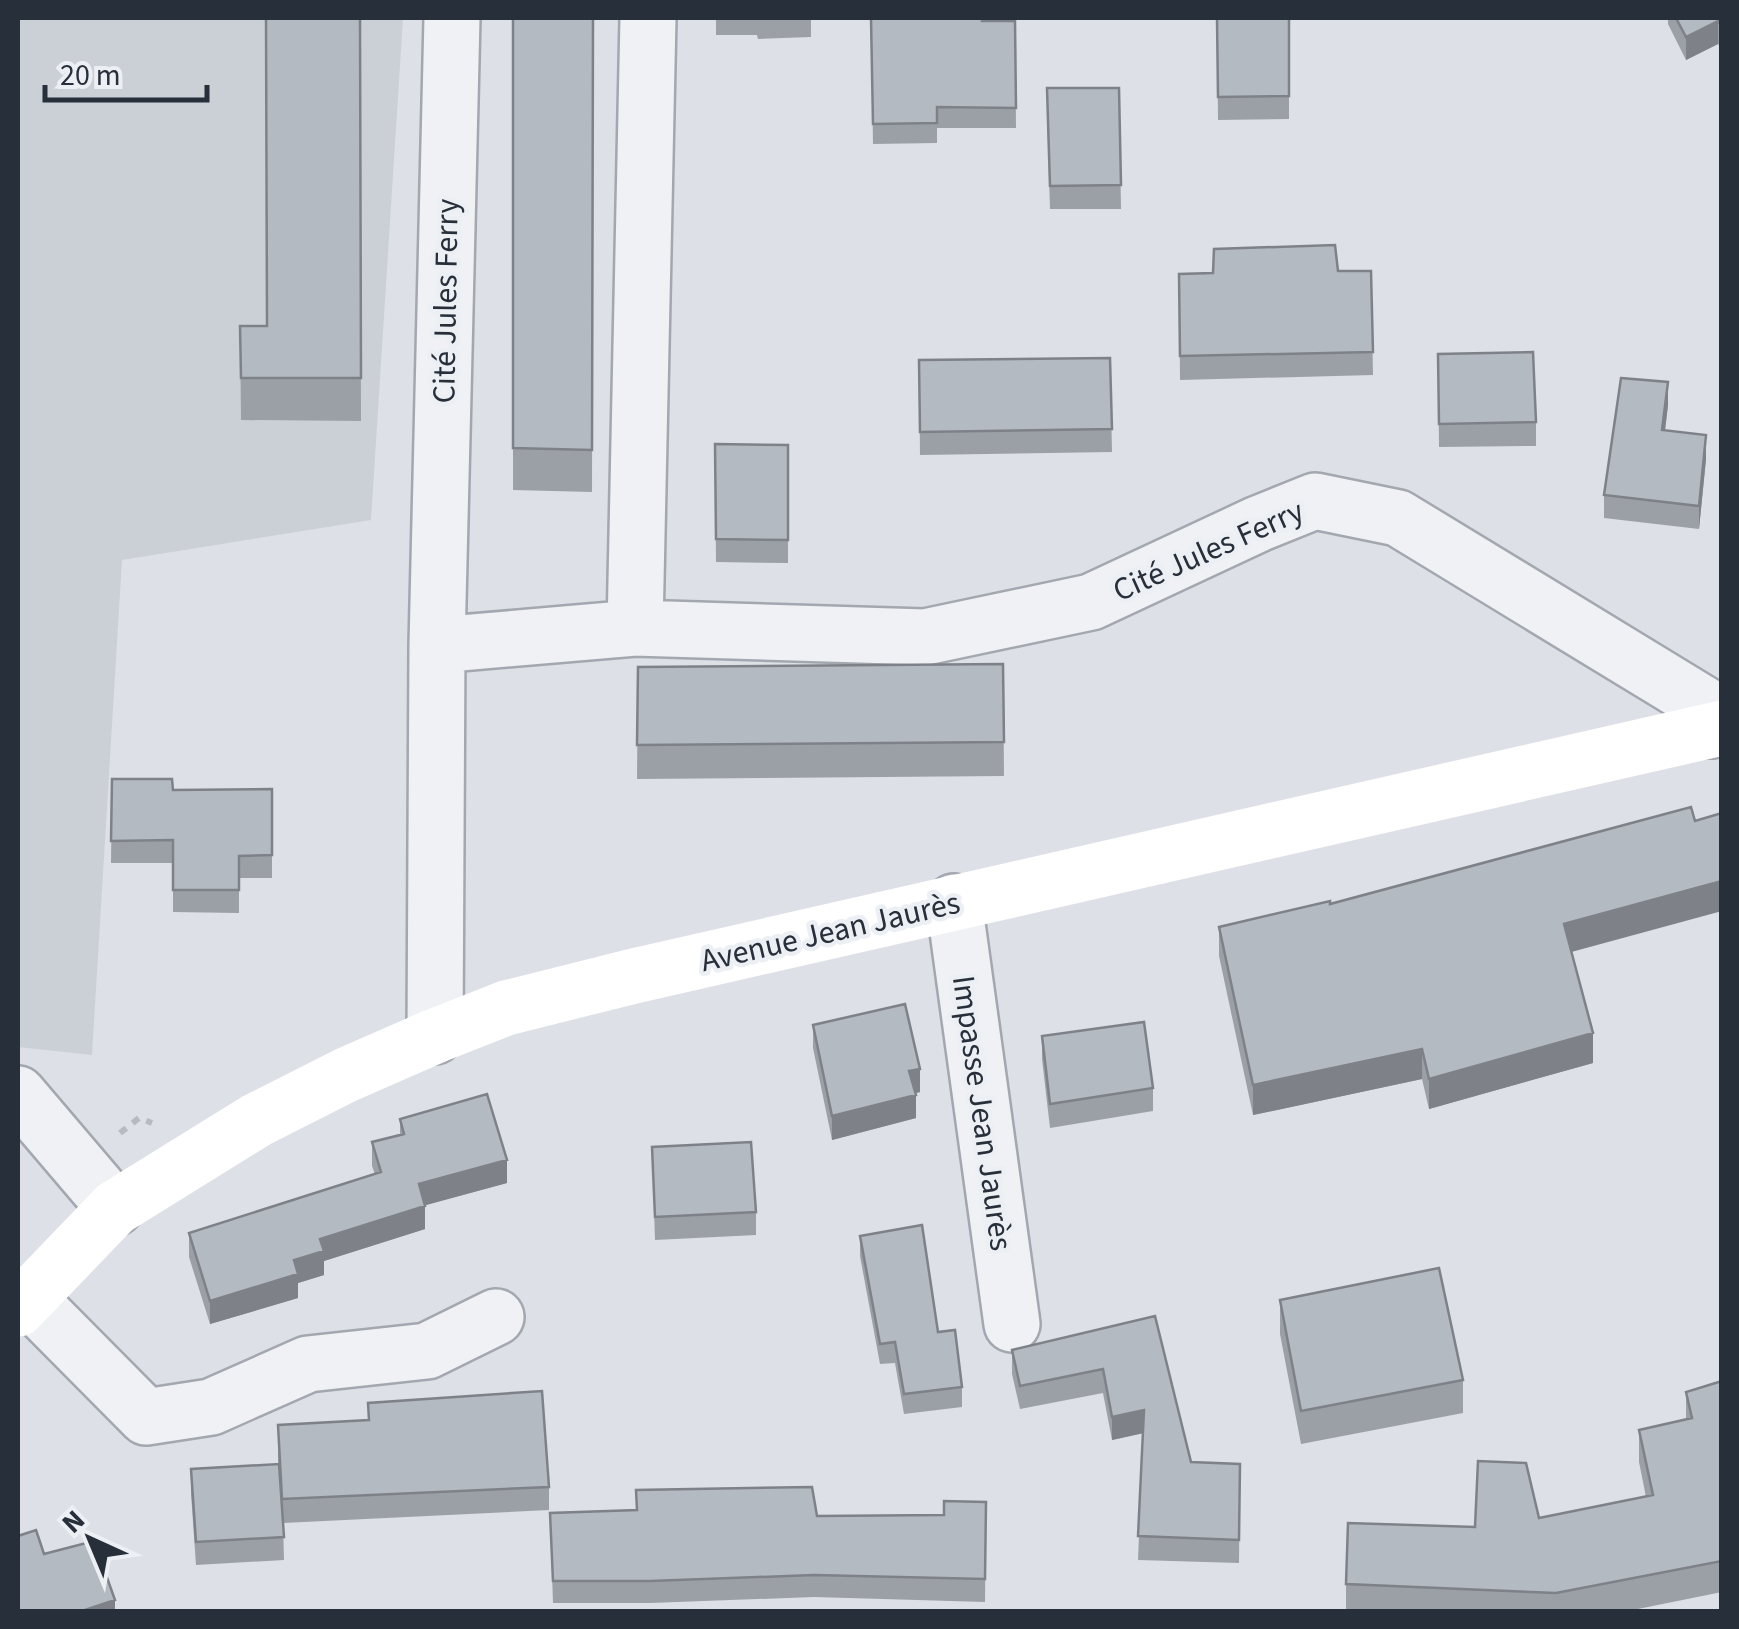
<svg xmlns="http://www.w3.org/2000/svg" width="1739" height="1629" font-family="'Source Sans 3',sans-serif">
<rect width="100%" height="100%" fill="#dde0e6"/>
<path fill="#cbd0d7" d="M 18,18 L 403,18 L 371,520 L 122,560 L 92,1055 L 18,1047 Z"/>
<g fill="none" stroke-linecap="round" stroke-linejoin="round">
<g stroke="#a3a7af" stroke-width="60">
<path id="street" d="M 635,628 L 925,637 L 1091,602 L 1258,524 L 1315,501 L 1398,518 L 1705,705 L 1711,730
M 437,645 L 635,628 L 648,18
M 954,902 L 1012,1324
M 435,1036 L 437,645 L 452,18
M 18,1094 L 115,1208
M 28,1298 L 146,1417 L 211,1407 L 308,1364 L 427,1351 L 496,1317"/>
</g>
<path stroke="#b7bbc0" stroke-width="6" stroke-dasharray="8 8" stroke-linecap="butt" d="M 120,1133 L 139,1118 L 152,1123"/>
<use href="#street" stroke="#eff1f4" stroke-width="55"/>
<path stroke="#fff" stroke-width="55" d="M 18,1309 L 115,1208 L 257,1120 L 346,1075 L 435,1036 L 506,1008 L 634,976 L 1722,728"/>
</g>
<path fill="#9ba0a7" d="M 360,18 L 361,421 L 241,420 L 240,326 L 266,326 Z
M 513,18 L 593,18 L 592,492 L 513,490 Z
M 716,18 L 811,18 L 811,37 L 758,39 L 757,35 L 716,35 Z
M 871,18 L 982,21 L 1015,21 L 1016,128 L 937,128 L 937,143 L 873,144 Z
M 1217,18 L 1289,18 L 1289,119 L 1218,120 Z
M 1668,18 L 1722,18 L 1722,50 L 1718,44 L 1686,60 L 1668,24 Z
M 1119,88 L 1121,209 L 1050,209 L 1047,112 Z
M 1371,271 L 1373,375 L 1180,380 L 1179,274 Z
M 1438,354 L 1536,422 L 1536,446 L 1439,447 Z
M 1110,358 L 1112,452 L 920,455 L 919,360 Z
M 1668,405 L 1665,431 L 1706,459 L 1699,529 L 1604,518 L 1604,495 Z
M 715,444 L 788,445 L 788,563 L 716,562 Z
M 1003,664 L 1004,776 L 637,779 L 638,667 Z
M 112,779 L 173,790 L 272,789 L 272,878 L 239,878 L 239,913 L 173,912 L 173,863 L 111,863 Z
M 1695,821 L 1571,952 L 1593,1063 L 1429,1109 L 1422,1079 L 1253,1115 L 1219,956 L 1219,927 L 1330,904 Z
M 813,1025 L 920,1092 L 916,1093 L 916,1118 L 832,1140 L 813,1048 Z
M 1042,1036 L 1153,1088 L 1153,1111 L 1050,1128 L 1042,1059 Z
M 400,1119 L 507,1183 L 425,1205 L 425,1229 L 324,1261 L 324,1275 L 298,1283 L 298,1298 L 210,1324 L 189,1257 L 189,1233 L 375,1174 L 372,1166 L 372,1142 L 400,1135 Z
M 652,1147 L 756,1212 L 756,1235 L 655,1240 Z
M 860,1236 L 938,1332 L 962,1387 L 962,1407 L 904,1414 L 895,1363 L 880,1364 L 860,1256 Z
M 1280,1300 L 1463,1380 L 1463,1413 L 1301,1444 L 1280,1334 Z
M 1155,1316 L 1191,1462 L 1240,1464 L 1239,1563 L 1138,1560 L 1143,1433 L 1112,1440 L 1103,1393 L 1020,1409 L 1012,1374 L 1012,1350 Z
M 1722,1381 L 1722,1592 L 1623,1612 L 1346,1612 L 1346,1584 L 1475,1527 L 1539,1518 L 1646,1497 L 1639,1462 L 1639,1430 L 1686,1419 L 1686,1392 Z
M 368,1403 L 549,1487 L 549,1510 L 283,1523 L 284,1560 L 196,1565 L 191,1493 L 191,1469 L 278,1464 L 278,1425 L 368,1420 Z
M 636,1490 L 817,1516 L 944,1515 L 986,1502 L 985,1602 L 814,1597 L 650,1603 L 553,1603 L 550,1513 L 636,1510 Z"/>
<path fill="#7e8288" d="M 1718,21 L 1718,44 L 1686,60 L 1686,37 Z
M 1668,382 L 1668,405 L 1662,454 L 1662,430 Z
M 1706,435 L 1706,459 L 1699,529 L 1699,506 Z
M 1722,881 L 1722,911 L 1564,954 L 1564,924 Z
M 1593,1033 L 1593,1063 L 1429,1109 L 1429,1079 Z
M 1422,1049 L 1422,1079 L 1253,1115 L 1253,1085 Z
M 920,1069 L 920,1092 L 909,1095 L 909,1071 Z
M 916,1095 L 916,1118 L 832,1140 L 832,1116 Z
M 507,1160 L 507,1183 L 419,1207 L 419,1184 Z
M 425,1206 L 425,1229 L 324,1261 L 324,1275 L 298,1283 L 298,1298 L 210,1324 L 210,1301 L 294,1260 L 320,1239 Z
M 1144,1410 L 1144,1433 L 1112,1440 L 1112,1417 Z
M 115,1600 L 115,1612 L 79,1612 Z"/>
<path fill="#b4bac2" stroke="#7e8288" stroke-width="2.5" d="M 266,18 L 360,18 L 361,378 L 241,378 L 240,326 L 267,326 Z
M 513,18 L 593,18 L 592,450 L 513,448 Z
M 871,18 L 982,18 L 982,21 L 1015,21 L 1016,108 L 937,107 L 937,123 L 873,124 Z
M 1217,18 L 1289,18 L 1289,96 L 1218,97 Z
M 1676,18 L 1722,18 L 1722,27 L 1718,21 L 1686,37 Z
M 1047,88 L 1119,88 L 1121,185 L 1050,186 Z
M 1335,245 L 1338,271 L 1371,271 L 1373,352 L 1180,356 L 1179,274 L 1213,273 L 1214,249 Z
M 1533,352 L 1536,422 L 1439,424 L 1438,354 Z
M 1110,358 L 1112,429 L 920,432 L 919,360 Z
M 1621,378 L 1668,382 L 1662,430 L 1706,435 L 1699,506 L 1604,495 Z
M 715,444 L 788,445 L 788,540 L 716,539 Z
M 1003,664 L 1004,742 L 637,745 L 638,667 Z
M 112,779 L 172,779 L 173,790 L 272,789 L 272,855 L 239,856 L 239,890 L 173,890 L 173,840 L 111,841 Z
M 1691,807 L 1695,821 L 1722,813 L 1722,881 L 1564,924 L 1593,1033 L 1429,1079 L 1422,1049 L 1253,1085 L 1219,927 L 1330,901 L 1330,904 Z
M 905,1004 L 920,1069 L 909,1071 L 916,1095 L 832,1116 L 813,1025 Z
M 1144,1022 L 1153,1088 L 1050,1104 L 1042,1036 Z
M 487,1094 L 507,1160 L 419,1184 L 425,1206 L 320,1239 L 324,1251 L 294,1260 L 298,1274 L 210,1301 L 189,1233 L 381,1172 L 372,1142 L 404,1134 L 400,1119 Z
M 751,1142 L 756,1212 L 655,1217 L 652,1147 Z
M 922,1225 L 938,1332 L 955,1330 L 962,1387 L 904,1394 L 895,1342 L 880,1344 L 860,1236 Z
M 1439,1268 L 1463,1380 L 1301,1411 L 1280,1300 Z
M 1155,1316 L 1191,1462 L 1240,1464 L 1239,1540 L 1138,1536 L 1144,1410 L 1112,1417 L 1103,1369 L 1020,1386 L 1012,1350 Z
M 1722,1381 L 1722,1561 L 1556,1593 L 1346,1584 L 1348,1523 L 1475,1527 L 1478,1461 L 1526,1463 L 1539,1518 L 1653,1495 L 1639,1430 L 1692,1418 L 1686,1392 Z
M 542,1391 L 549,1487 L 282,1499 L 278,1425 L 369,1420 L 368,1403 Z
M 279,1464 L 284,1537 L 196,1542 L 191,1469 Z
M 812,1487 L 817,1516 L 944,1515 L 944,1501 L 986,1502 L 985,1579 L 814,1575 L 650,1581 L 553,1581 L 550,1513 L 637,1510 L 636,1490 Z
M 36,1530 L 44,1554 L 94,1541 L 115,1600 L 79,1612 L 18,1612 L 18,1536 Z"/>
<g text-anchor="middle" stroke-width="9" stroke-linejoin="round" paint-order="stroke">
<g font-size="32" fill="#272f3b" stroke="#eceff3">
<text transform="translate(445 301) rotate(-89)" y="11">Cité Jules Ferry</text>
<text transform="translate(1208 550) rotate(-24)" y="11">Cité Jules Ferry</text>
<text transform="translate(830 931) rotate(-13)" y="11">Avenue Jean Jaurès</text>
<text transform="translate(983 1113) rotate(82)" y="11">Impasse Jean Jaurès</text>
</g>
</g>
<rect width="1739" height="1629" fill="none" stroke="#272f3b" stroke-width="40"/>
<g transform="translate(90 1539) rotate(316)" stroke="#eceff3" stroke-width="8" paint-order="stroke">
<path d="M0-8L18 38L0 25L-18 38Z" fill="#272f3b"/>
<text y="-15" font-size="28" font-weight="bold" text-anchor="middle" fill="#272f3b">N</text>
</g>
<path d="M45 85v15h162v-15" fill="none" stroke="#272f3b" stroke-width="5"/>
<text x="60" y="85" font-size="30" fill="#272f3b" stroke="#eceff3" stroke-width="8" paint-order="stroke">20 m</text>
</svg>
